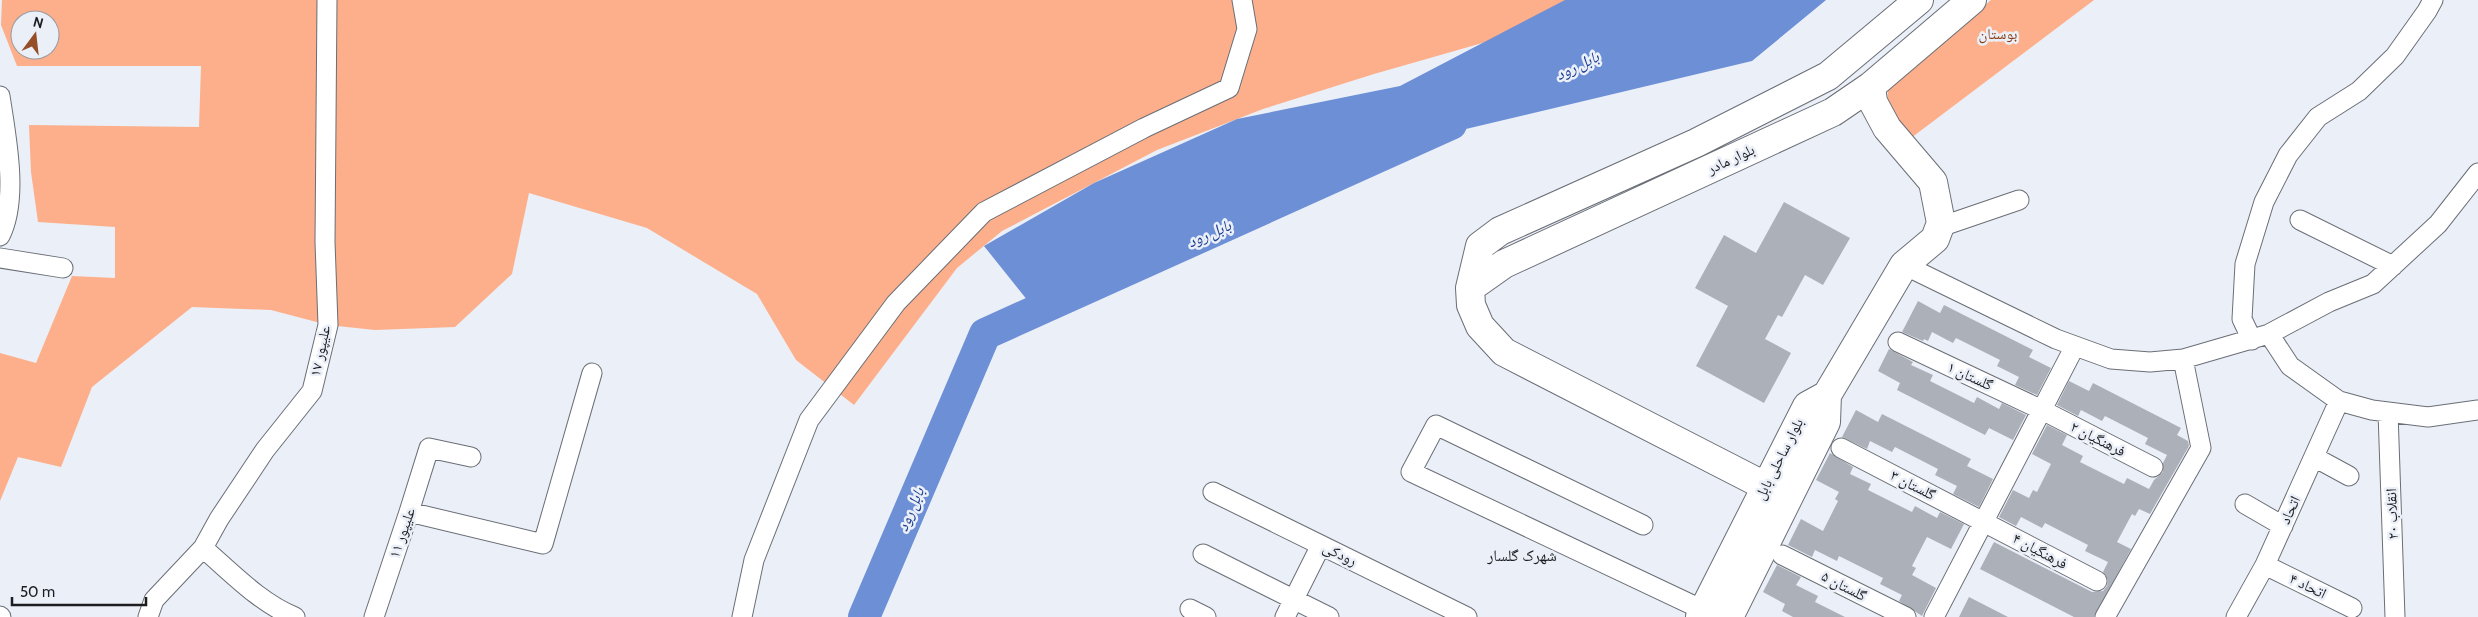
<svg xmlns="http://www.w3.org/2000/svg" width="2478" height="617" font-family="Cabin,'Noto Naskh Arabic',sans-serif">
<rect width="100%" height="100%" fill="#ebeff8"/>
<path fill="#fcaf8a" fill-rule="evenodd" d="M 2,0 L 1608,0 L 1542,26 L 1374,74 L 1263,109 L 1157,150 L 1002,231 L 957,268 L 854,405 L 796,360 L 757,294 L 647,228 L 529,193 L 512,274 L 455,327 L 375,330 L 328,325 L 271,310 L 192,307 L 92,387 L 61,467 L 18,457 L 0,501 L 0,353 L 36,363 L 72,276 L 115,278 L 115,227 L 38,222 L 31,172 L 29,125 L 199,127 L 201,66 L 17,66 L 1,25 ZM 20,20 L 50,20 L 50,50 L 20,50 Z
M 1991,0 L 2094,0 L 1911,138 L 1887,109 L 1888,86 Z"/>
<path fill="#6c8fd6" d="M 1565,0 L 1826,0 L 1752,61 L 1411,142 L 1036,311 L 984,246 L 1094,183 L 1237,119 L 1400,86 Z"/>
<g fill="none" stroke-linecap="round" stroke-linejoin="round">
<path stroke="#6c8fd6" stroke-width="32" d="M 864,617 L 985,334 L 1451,124"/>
</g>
<path fill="#acb0b8" d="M 1784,202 L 1850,238 L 1823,285 L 1805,275 L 1782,317 L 1778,315 L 1765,339 L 1791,353 L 1764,403 L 1696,366 L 1728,306 L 1695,288 L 1724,235 L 1756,253 Z
M 1918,301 L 1940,313 L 1944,305 L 2033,350 L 2029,357 L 2051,368 L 2037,395 L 2015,385 L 2019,377 L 1997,366 L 2000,360 L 1956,338 L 1953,343 L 1932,332 L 1928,341 L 1924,339 L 1923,341 L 1902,332 Z
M 1889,349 L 1913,362 L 1911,365 L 1933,375 L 1930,381 L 1974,403 L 1977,397 L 1999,409 L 2002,403 L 2026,415 L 2013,440 L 1989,428 L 1985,435 L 1897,390 L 1900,383 L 1878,371 Z
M 2069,381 L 2089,391 L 2093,383 L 2181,428 L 2177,435 L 2188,441 L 2189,446 L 2150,514 L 2139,509 L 2135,516 L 2132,514 L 2117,542 L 2131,549 L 2094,617 L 2074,617 L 1980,569 L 1994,542 L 2092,592 L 2103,591 L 2107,586 L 2108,580 L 2103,572 L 2108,562 L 2085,551 L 2088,545 L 2045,523 L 2042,528 L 2021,517 L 2016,526 L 1999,517 L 2013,490 L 2029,498 L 2033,490 L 2037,492 L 2051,464 L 2032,454 L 2047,425 L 2067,435 L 2062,445 L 2083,456 L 2080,462 L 2124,484 L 2127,478 L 2149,489 L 2154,480 L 2163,472 L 2163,463 L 2167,455 L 2145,444 L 2148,438 L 2105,416 L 2102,421 L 2081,410 L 2078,416 L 2057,405 Z
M 1856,410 L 1878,422 L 1882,414 L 1971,459 L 1967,466 L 1993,479 L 1979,507 L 1953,494 L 1957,486 L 1935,475 L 1938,469 L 1895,447 L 1892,452 L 1870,441 L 1867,449 L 1842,437 Z
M 1830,453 L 1853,467 L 1850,474 L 1871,484 L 1868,490 L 1912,512 L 1915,506 L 1937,518 L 1940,512 L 1964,524 L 1951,549 L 1927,537 L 1912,566 L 1916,568 L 1912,575 L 1936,588 L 1922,616 L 1899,601 L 1902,595 L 1880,584 L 1883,578 L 1839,556 L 1837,561 L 1815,550 L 1812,557 L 1788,545 L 1801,519 L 1823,531 L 1838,501 L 1835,499 L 1839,492 L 1816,480 Z
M 1777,565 L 1801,577 L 1796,585 L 1818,596 L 1815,602 L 1845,617 L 1793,617 L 1782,611 L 1785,604 L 1763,592 Z
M 1969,597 L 2008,617 L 1959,617 Z"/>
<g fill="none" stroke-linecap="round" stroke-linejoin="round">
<g stroke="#6a6e76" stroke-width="21">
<path id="street" d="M 0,96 C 6,136 19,199 0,236
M 2300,220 L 2393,266
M 1940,227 L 2019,200
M 0,258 L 63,268
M 1904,265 L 2056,339 L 2111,359 L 2150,362 L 2183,359 L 2269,334 L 2329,302 L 2373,284 L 2438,224 L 2478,173
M 2269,334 L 2290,366 L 2339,401 L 2372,410 L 2428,417 L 2478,410
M 2252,340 L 2242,319 L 2245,264 L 2264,202 L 2288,155 L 2318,117 L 2359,91 L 2395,56 L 2427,11 L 2433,0
M 1898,342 L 2042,410 L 2153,467
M 2388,412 L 2395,617
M 1841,448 L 2097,581
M 2314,457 L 2349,476
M 1213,492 L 1467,617
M 2245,504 L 2283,526
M 409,512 L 543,544 L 592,373
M 1643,525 L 1436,425 L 1411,472 L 1703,610
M 203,548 C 231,572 260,603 295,617
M 1203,554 L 1329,617
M 1782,555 L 1906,617
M 2265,565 L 2352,608
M 1190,609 L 1206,617
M 0,616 L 1,617
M 148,617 L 154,600 L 203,548 L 219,519 L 265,450 L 312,391 L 328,325 L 325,242 L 327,0
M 374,617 L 409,512 L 429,448 L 471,457
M 742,617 L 754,560 L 809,420 L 896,303 L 984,212 L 1144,128 L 1229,88 L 1247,29 L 1242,0
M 1285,617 L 1321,545
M 1934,617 L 2075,346
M 2105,617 L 2201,448 L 2183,359
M 2236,617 L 2265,565 L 2339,401"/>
</g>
<g stroke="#6a6e76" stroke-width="30">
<path id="primary" d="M 1470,288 L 1504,264 L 1833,112 L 1871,86 L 1972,0
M 1765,486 L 1504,352 L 1480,326 L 1471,305 L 1470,288 L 1480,246 L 1500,231 L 1696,143 L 1828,76 L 1919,0
M 1700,617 L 1807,406 L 1827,395
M 1729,617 L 1826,422 L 1827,395 L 1904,265 L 1935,239 L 1941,223 L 1933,182 L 1887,128 L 1873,102 L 1871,86"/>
</g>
<use href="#street" stroke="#fff" stroke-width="19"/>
<use href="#primary" stroke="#fff" stroke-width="28"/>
</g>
<g text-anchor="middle" stroke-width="5" stroke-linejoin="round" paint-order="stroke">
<g font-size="15" fill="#893e13" stroke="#ebeff8">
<text x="1998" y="39">بوستان</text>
</g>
<g font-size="15" fill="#1c1d20" stroke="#ebeff8">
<text transform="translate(1731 159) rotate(-25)" y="5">بلوار مادر</text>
<text transform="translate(320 351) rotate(-78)" y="5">علیپور ۱۷</text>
<text transform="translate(1970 376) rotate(25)" y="5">گلستان ۱</text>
<text transform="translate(2098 439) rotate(27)" y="5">فرهنگیان ۲</text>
<text transform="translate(1779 459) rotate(-63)" y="5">بلوار ساحلی بابل</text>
<text transform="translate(1913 485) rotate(27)" y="5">گلستان ۳</text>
<text transform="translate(2290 510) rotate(-65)" y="5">اتحاد</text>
<text transform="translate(2392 514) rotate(-92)" y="5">انقلاب ۲۰</text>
<text transform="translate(402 533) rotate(-71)" y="5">علیپور ۱۱</text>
<text transform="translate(2040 551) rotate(28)" y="5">فرهنگیان ۴</text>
<text transform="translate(1340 554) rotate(26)" y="5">رودکی</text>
<text transform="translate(1844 586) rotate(27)" y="5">گلستان ۵</text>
<text transform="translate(2308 586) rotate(26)" y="5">اتحاد ۴</text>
</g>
<g font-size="16" font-style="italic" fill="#193c8f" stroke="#ebeff8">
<text transform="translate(1577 65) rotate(-26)" y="6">بابل رود</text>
<text transform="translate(1209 233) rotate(-24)" y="6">بابل رود</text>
<text transform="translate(910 509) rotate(-67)" y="6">بابل رود</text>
</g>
<g font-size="16" fill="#1c1d20" stroke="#ebeff8">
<text x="1522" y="561">شهرک گلسار</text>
</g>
</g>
<g transform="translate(35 35) rotate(15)"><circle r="24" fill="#ebeff8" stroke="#989ba2"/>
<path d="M0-4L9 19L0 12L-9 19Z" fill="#964e29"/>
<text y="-8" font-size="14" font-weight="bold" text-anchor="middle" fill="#1c1d20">N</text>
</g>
<path d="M12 597v8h134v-8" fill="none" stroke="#1c1d20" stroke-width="2.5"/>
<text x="20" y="597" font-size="15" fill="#1c1d20" stroke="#ebeff8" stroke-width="4" paint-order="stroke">50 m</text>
</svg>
